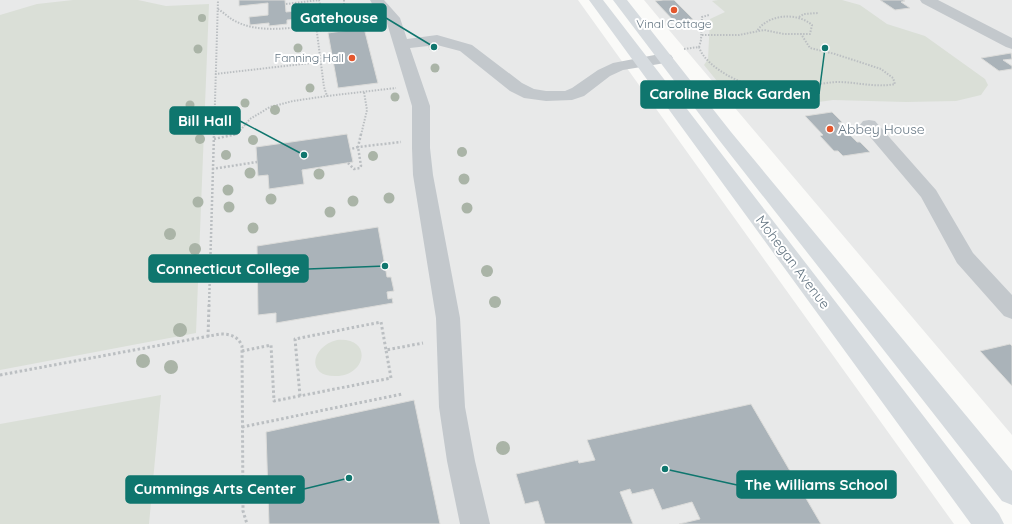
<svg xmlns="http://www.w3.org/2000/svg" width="1012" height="524" font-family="Quicksand,sans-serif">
<rect width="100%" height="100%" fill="#fafaf8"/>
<path fill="#e8e9e9" d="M 0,0 L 578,0 L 954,524 L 0,524 Z
M 644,0 L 1012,0 L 1012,435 L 669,30 Z"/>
<path fill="#dadfd7" d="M 73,0 L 138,0 L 166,6 L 209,4 L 196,333 L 0,370 L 0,15 L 37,4 Z
M 718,0 L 842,0 L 860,5 L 887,24 L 925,36 L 985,79 L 988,85 L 981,95 L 956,101 L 906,102 L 833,100 L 782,107 L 738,107 L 704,65 L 708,59 L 710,19 L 725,12 L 712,1 Z
M 337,340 C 374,337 366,377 335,376 C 305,376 312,346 337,340 Z
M 161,395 L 149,524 L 0,524 L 0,424 Z"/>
<path fill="#aab3b9" stroke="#dcdcda" d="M 239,0 L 285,0 L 286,12 L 307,10 L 308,18 L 287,20 L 287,24 L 269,26 L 269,23 L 250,25 L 249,17 L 268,15 L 268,3 L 239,6 Z
M 663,0 L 674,0 L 693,19 L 675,22 L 655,1 Z
M 880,0 L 903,0 L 905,1 L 901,2 L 910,8 L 895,10 Z
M 364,28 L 378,83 L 338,88 L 328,33 Z
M 437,44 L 439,49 L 430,50 L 428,45 Z
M 1011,53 L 1012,59 L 1003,60 L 1012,66 L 1012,69 L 999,71 L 981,58 Z
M 832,112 L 842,122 L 838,123 L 857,142 L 860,142 L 870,152 L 843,156 L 838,151 L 834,151 L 820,136 L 823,135 L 805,116 Z
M 347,134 L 353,162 L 302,170 L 304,184 L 269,189 L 268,175 L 258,176 L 256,147 Z
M 378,227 L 387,277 L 391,277 L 394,291 L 387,292 L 388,299 L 392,298 L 393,303 L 276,323 L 276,313 L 258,315 L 257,246 Z
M 1010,344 L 1012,346 L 1012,386 L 980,351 Z
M 414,400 L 440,524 L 269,524 L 266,432 Z
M 751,404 L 821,524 L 679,524 L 700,519 L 692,502 L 662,510 L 653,489 L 632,494 L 630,489 L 620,492 L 633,524 L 545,524 L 538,501 L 525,504 L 516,474 L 578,460 L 579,463 L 595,460 L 587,440 Z"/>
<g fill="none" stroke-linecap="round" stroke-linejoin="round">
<path stroke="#bbbfc2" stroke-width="2" stroke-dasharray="1.5 1.5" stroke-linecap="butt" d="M 344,0 L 344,10 L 348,27
M 286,4 L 319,0
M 218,9 C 223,12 228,17 233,20 C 258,34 289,28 316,25 C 325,19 321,9 319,0
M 308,14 L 322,12
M 799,17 L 804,14 L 818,13
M 316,25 L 324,87 L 327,96 L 396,88
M 317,31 L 374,24
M 702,35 L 739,35 L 764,30 L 784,34 L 810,34 L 812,25 C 797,12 768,14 757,31
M 699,47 C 706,69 749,89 772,90 C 780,90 787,85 795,83 C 802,82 809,84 816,84 C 823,84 830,82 838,82 C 857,82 875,88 895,84 L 893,78 L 881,69 L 835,54 L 810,48 L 801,34
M 684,49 L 699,47 L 701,40 L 702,17 L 709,15
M 215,74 L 320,62
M 214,135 L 218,0
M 233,135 L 237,134 L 250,119 L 270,107 L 293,101 L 327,96
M 361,135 L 367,110 L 364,92"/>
<path stroke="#bbbfc2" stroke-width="2.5" stroke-dasharray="2 2" stroke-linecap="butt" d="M 361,134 L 358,147 L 401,142
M 214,139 L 237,134
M 348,163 L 354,169 L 360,168 L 361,166 L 358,147 L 351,149
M 212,169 L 257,162
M 209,306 L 214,134"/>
<path stroke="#bbbfc2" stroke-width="3" stroke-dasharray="2.5 2.5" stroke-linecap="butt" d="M 208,337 L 209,305
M 242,351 L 271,345 L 274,401 L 391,378 L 386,350 L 423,343
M 0,375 L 220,334 C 230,334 238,336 242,346 L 243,511 L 247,524
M 300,396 L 295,339 L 381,322 L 386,350
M 242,427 L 402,394"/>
<path fill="#c3c8cc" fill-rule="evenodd" d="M 370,0 L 384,0 L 400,18 L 407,39 L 437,35 L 472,45 L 522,83 L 534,89 L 546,91 L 565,91 L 572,88 L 598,70 L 613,63 L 665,53 L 671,55 L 673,58 L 671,61 L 665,63 L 623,70 L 610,76 L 584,96 L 572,100 L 546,101 L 524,98 L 510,91 L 460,51 L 437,45 L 410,48 L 430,106 L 430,148 L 433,175 L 460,318 L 465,407 L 475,461 L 490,524 L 460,524 L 447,461 L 439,407 L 436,318 L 413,175 L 412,148 L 412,106 L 386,20 L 375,9 Z
M 920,0 L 938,0 L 1012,38 L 1012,49 L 1006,47 L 922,3 Z
M 869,120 L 875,121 L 936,190 L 973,253 L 1012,295 L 1012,319 L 1004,316 L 957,263 L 921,197 L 860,125 L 863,121 Z"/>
<path fill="#d6dbdf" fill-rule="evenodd" d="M 589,0 L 603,0 L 999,514 L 1004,524 L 971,524 Z
M 613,0 L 627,0 L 731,132 L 1012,471 L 1012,505 L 1002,501 L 719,140 Z"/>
</g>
<g fill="#aab4a7">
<circle cx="202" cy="18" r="4"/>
<circle cx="298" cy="48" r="4.5"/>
<circle cx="198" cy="49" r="4.5"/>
<circle cx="435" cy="68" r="4.5"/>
<circle cx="310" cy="88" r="4.5"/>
<circle cx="395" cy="97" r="4.5"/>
<circle cx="245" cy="103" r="4.5"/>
<circle cx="190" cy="105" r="4.5"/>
<circle cx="275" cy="110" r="5"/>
<circle cx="200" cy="139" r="5"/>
<circle cx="253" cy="140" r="5"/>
<circle cx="462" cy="152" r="5"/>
<circle cx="226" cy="155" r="5"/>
<circle cx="373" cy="156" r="5"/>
<circle cx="250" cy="173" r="5.5"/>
<circle cx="319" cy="174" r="5.5"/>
<circle cx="464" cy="179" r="5.5"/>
<circle cx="228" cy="190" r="5.5"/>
<circle cx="389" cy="198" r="5.5"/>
<circle cx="271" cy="199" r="5.5"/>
<circle cx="353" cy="201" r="5.5"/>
<circle cx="198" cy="202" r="5.5"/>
<circle cx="229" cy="207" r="5.5"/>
<circle cx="467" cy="208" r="5.5"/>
<circle cx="330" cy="212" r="5.5"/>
<circle cx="253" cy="228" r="5.5"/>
<circle cx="170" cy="234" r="6"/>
<circle cx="195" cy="249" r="6"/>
<circle cx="487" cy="271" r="6"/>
<circle cx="495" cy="302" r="6"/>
<circle cx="180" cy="330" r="7"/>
<circle cx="143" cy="361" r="7"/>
<circle cx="171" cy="367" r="7"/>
<circle cx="503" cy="448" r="7"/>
</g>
<g fill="#e4572e" stroke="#fff" stroke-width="1.5">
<circle cx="674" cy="10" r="4"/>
<circle cx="352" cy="58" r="4"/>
<circle cx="830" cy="129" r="4"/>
</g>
<g text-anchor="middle" stroke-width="4" stroke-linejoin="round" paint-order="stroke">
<g font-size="12" fill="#657683" stroke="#fff">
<text x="674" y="28">Vinal Cottage</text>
<text x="344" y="62" text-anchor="end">Fanning Hall</text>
</g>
<g font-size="14" fill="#657683" stroke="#fff" text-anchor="start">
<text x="838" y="134">Abbey House</text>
</g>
<g font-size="14" fill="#657683" stroke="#fff">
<text transform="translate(793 262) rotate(53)" y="5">Mohegan Avenue</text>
</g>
</g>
<path fill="none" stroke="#0f766e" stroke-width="1.5" d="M434 47L386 18M825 48L819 94M304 155L240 121M385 266L308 269M665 469L737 485M349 478L304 489"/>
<g fill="#0f766e" stroke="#fff" stroke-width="1.5">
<circle cx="434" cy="47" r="4"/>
<circle cx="825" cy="48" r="4"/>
<circle cx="304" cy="155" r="4"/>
<circle cx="385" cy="266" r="4"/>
<circle cx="665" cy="469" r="4"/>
<circle cx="349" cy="478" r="4"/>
</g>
<g fill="#0f766e" stroke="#0f766e" stroke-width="1.5">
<rect x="292" y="4" width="94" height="27" rx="4"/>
<rect x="641" y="81" width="178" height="27" rx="4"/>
<rect x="170" y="107" width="70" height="27" rx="4"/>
<rect x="149" y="255" width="159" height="27" rx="4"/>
<rect x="737" y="471" width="159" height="27" rx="4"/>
<rect x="126" y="476" width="178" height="27" rx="4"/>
</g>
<g font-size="15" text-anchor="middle" font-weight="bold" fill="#fff">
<text x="339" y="23">Gatehouse</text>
<text x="730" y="99">Caroline Black Garden</text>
<text x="205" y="126">Bill Hall</text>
<text x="228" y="274">Connecticut College</text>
<text x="816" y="490">The Williams School</text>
<text x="215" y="494">Cummings Arts Center</text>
</g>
</svg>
